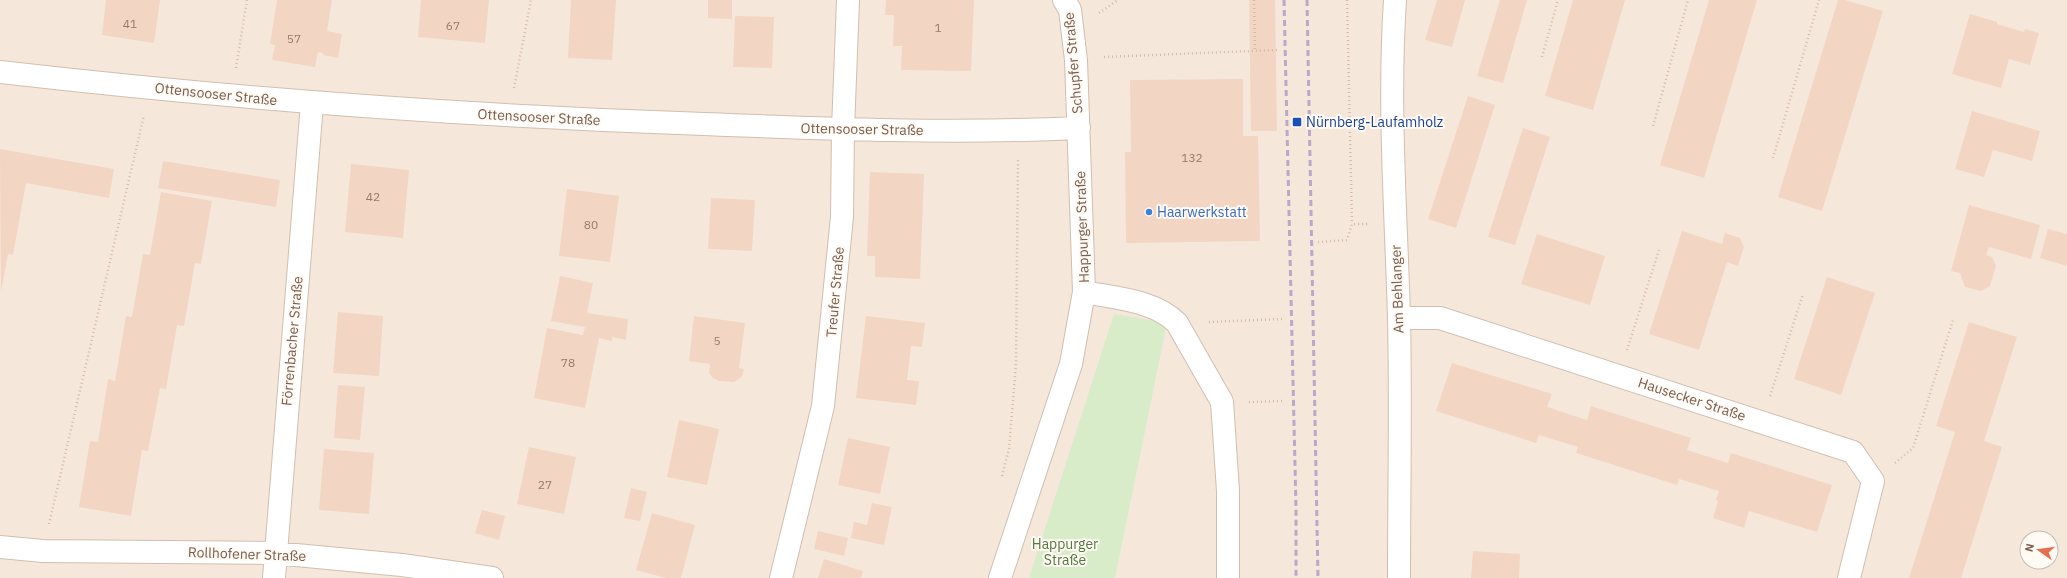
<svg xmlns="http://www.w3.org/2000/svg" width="2067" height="578" font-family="'IBM Plex Sans',sans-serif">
<rect width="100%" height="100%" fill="#fdf6ec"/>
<path fill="#f5e8da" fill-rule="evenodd" d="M 0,0 L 2067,0 L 2067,578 L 0,578 ZM 2027,538 L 2051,538 L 2051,562 L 2027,562 Z"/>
<path fill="#d8ecc9" d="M 1114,314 L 1167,323 L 1115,578 L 1029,578 Z"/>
<path fill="#f3d5c3" d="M 106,0 L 160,0 L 154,43 L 102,35 Z
M 277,0 L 332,0 L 327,31 L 342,34 L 338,58 L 323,55 L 323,53 L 318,52 L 315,67 L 272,60 L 275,45 L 270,44 Z
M 421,0 L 489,0 L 485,43 L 418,37 Z
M 571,0 L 616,0 L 612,60 L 568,58 Z
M 708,0 L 732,0 L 732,19 L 708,18 Z
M 886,0 L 974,0 L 971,71 L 901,70 L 902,46 L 893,46 L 894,15 L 885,15 Z
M 1249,0 L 1275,0 L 1277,131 L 1251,131 Z
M 1437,0 L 1465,0 L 1452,47 L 1425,40 Z
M 1500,0 L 1527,0 L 1503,83 L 1477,76 Z
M 1573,0 L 1625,0 L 1593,110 L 1545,96 Z
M 1709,0 L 1757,0 L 1704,178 L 1660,165 Z
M 1838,0 L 1845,0 L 1883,11 L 1822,211 L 1778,197 Z
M 1970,14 L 1997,22 L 1997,24 L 2024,32 L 2025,29 L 2039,33 L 2030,65 L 2009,59 L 2001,88 L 1952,74 Z
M 735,16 L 774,17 L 772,68 L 733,67 Z
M 1243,79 L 1243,136 L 1258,136 L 1260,241 L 1126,243 L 1125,152 L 1131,152 L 1130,80 Z
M 1468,96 L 1495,105 L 1456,228 L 1428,219 Z
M 1972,111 L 2040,131 L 2032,161 L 1993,150 L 1984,177 L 1955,169 Z
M 1523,128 L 1550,137 L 1515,245 L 1488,237 Z
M 0,149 L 114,169 L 109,198 L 26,183 L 13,255 L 8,254 L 1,292 Z
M 163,161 L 280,180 L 276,207 L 158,188 Z
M 351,164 L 409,170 L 403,238 L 345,232 Z
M 870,172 L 924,174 L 920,279 L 875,277 L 875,256 L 867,256 Z
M 567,189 L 619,196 L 610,262 L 559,256 Z
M 161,192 L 212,201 L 201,264 L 195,263 L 184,326 L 177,325 L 166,389 L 160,388 L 148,451 L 142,450 L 131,516 L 79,507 L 90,441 L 98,442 L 108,379 L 115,381 L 126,316 L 132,317 L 143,254 L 150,255 Z
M 711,198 L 755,200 L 752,251 L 708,249 Z
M 1969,205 L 2040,225 L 2031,259 L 1989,247 L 1986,255 L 1992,257 L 1996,266 L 1990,286 L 1981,291 L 1965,287 L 1960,273 L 1951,271 Z
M 2048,229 L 2067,234 L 2067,266 L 2040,258 Z
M 1682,231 L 1722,244 L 1725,233 L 1740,238 L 1744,247 L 1738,266 L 1727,262 L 1699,350 L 1649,334 Z
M 1537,234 L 1605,256 L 1590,305 L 1521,284 Z
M 560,276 L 593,283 L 587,313 L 628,319 L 626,340 L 612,337 L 612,341 L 599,338 L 585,408 L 534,398 L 547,328 L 583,335 L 585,327 L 551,321 Z
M 1827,277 L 1875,293 L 1841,395 L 1794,379 Z
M 338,312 L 383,316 L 379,376 L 333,373 Z
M 694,316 L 745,323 L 739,368 L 744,369 L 742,377 L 734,382 L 719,381 L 713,378 L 709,373 L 710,364 L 689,361 Z
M 866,316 L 925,323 L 922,347 L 911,346 L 909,364 L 907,380 L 919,381 L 916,405 L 856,398 Z
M 1969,322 L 2017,337 L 1984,441 L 2002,447 L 1961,578 L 1909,578 L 1955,432 L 1936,426 Z
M 1452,363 L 1552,394 L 1547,407 L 1587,420 L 1591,406 L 1691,438 L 1687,450 L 1728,463 L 1731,453 L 1832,485 L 1817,532 L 1749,511 L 1744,528 L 1713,518 L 1718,501 L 1716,500 L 1719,491 L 1679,479 L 1677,485 L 1576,453 L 1578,447 L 1539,435 L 1536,443 L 1436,411 Z
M 338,385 L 365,387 L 360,440 L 334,438 Z
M 679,420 L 719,429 L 707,485 L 667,477 Z
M 848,438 L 890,447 L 880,494 L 838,485 Z
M 529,447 L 576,457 L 564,514 L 517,504 Z
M 324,449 L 374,453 L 369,514 L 319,510 Z
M 631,488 L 647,492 L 640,521 L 624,518 Z
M 872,503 L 892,507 L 884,545 L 851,538 L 854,522 L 867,525 Z
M 482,510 L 505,516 L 499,540 L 475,533 Z
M 652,513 L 695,525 L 681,578 L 666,578 L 636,570 Z
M 818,531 L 848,538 L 844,556 L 814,549 Z
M 1473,551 L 1520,554 L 1519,578 L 1471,578 Z
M 824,559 L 863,571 L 861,578 L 818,578 Z"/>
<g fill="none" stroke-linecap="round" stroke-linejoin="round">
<g stroke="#d1beb0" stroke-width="24">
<path id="minor" d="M 1395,0 C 1388,106 1396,212 1399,318 C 1401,404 1399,491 1399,578
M 0,72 C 234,99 469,116 704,124 C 829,129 954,134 1079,128
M 1084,292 C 1114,298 1154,300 1177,323 L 1222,402 L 1228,491 L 1228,578
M 1399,318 L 1440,318 L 1853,452 L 1873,481 L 1849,578
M 0,547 L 43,551 L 275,553 L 402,565 L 492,578
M 274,578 L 312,103
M 781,578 L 823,406 L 842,217 L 843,129 L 848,0
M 1000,578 L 1071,364 L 1084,292 L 1076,60 L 1070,10 L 1064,0"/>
</g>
<path stroke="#d9b8a5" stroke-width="2.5" stroke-dasharray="1 3" stroke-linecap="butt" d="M 1254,0 L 1255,51
M 1347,0 L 1352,224
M 1099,13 L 1118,0
M 1104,57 L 1277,50
M 1542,57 L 1558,0
M 236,68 L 247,0
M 514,88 L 531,0
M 1653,126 L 1688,0
M 1773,158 L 1819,0
M 1318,242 L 1347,240 L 1352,224 L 1368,224
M 1209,322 L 1282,319
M 1627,350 L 1659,250
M 1770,396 L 1803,294
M 1249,402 L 1284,401
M 1895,463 L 1913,448 L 1953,320
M 1002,476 L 1009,449 L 1016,364 L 1018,158
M 49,524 L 144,115"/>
<use href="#minor" stroke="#fff" stroke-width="22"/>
<path stroke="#b9a8c9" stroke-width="3" stroke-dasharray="6 4" stroke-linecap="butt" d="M 1284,0 L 1296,508 L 1296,578
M 1307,0 L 1318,578"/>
</g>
<rect fill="#1a4fb4" stroke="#fffaf3" stroke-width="1.5" x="1292" y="117" width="10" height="10" rx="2"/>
<circle fill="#3f7fe0" stroke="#fffaf3" stroke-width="1.5" cx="1149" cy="212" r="4"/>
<g text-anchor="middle" stroke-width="4" stroke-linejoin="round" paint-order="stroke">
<g font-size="12" fill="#987a6a">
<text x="130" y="28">41</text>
<text x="453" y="30">67</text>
<text x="938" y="32">1</text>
<text x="294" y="43">57</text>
<text x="1192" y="162">132</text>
<text x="373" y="201">42</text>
<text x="591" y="229">80</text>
<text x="717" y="345">5</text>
<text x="568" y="367">78</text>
<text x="545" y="489">27</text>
</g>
<g font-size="14" fill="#7a5c4d" stroke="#fffaf3">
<text transform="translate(1073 63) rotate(-95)" y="5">Schupfer Straße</text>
<text transform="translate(216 94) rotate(6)" y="5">Ottensooser Straße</text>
<text transform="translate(539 117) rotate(3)" y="5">Ottensooser Straße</text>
<text transform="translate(862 129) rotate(1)" y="5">Ottensooser Straße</text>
<text transform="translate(1082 227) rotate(-92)" y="5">Happurger Straße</text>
<text transform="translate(1397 289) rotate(-92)" y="5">Am Behlanger</text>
<text transform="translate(835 292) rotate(-85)" y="5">Treufer Straße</text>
<text transform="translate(292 341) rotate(-85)" y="5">Förrenbacher Straße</text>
<text transform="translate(1692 399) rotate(18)" y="5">Hausecker Straße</text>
<text transform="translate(247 554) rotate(2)" y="5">Rollhofener Straße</text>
</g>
<g font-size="14" fill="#164399" stroke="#fffaf3" text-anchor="start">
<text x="1306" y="127">Nürnberg-Laufamholz</text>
</g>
<g font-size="14" fill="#366cbe" stroke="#fffaf3" text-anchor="start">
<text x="1157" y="217">Haarwerkstatt</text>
</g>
<g font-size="14" fill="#537a41" stroke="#fffaf3">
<text x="1065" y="549">Happurger<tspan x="1065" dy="16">Straße</tspan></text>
</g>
</g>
<g transform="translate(2039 550) rotate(284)"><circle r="19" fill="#fffaf3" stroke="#cabbb1"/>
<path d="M0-3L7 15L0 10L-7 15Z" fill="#e76f51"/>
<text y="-6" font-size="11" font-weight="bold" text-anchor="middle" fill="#7a5c4d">N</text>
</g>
</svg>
